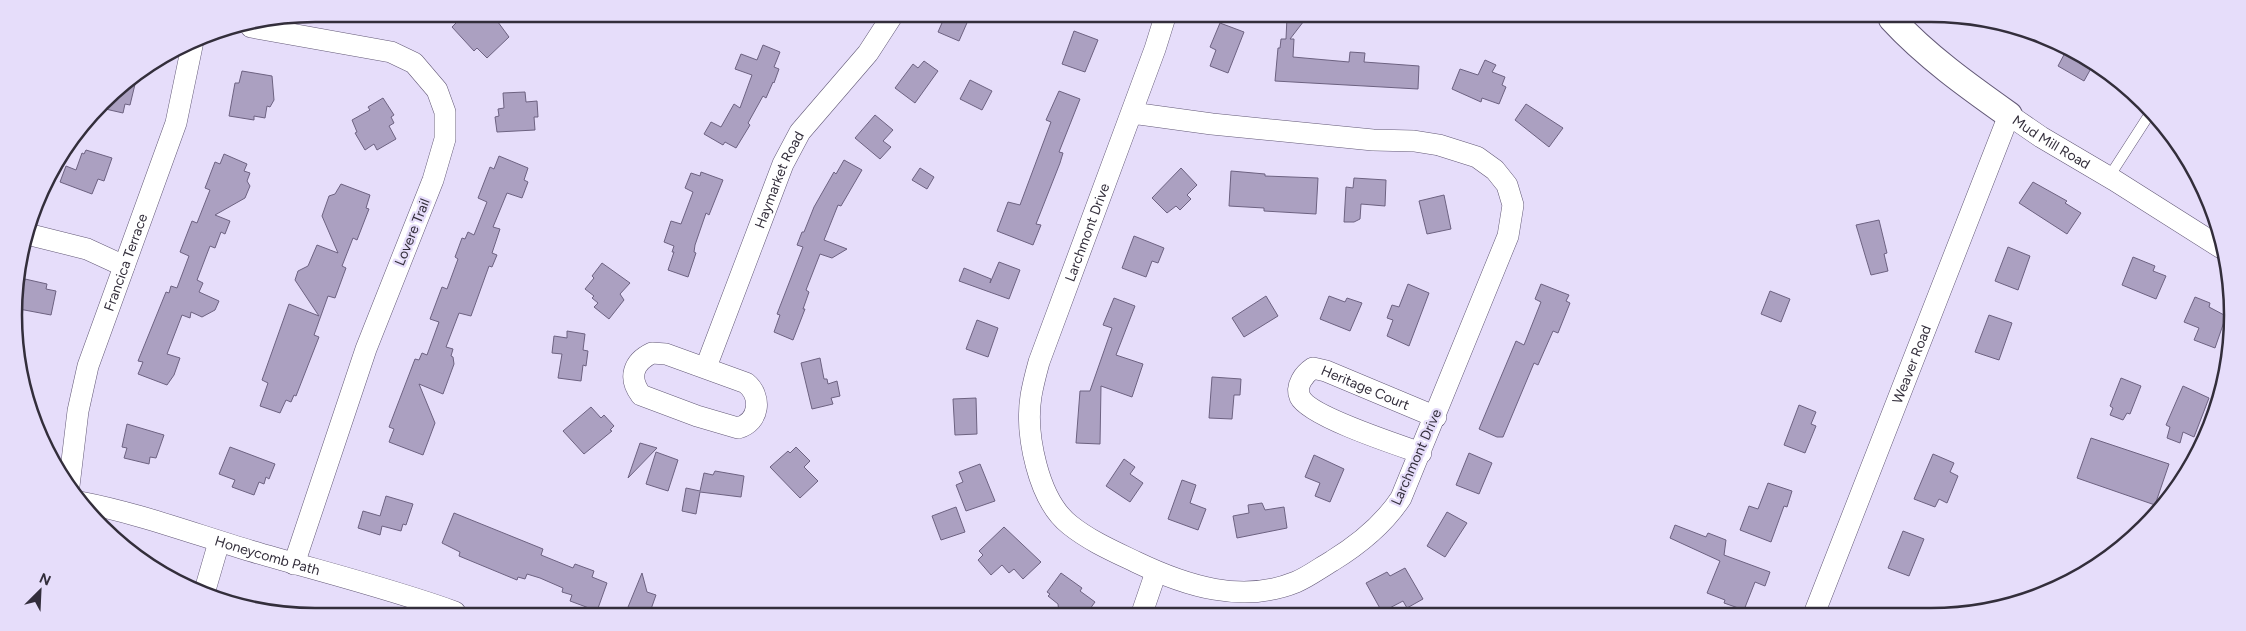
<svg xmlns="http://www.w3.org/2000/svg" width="2246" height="631" font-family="Figtree,sans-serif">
<rect width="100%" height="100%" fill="#e6ddfa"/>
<path fill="#aba0c1" stroke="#6d6281" d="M 465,14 L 473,14 L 480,21 L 487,14 L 492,14 L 509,37 L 487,58 L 477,48 L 474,51 L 452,27 Z
M 945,16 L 970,16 L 959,41 L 938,32 Z
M 1287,17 L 1307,17 L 1290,39 L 1294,39 L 1293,57 L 1349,62 L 1350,52 L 1365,53 L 1364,62 L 1419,66 L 1418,89 L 1275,81 L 1278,48 L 1280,48 L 1281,39 L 1286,39 Z
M 1220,23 L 1244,32 L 1228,73 L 1210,66 L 1216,50 L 1210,47 Z
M 1074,31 L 1098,40 L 1085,72 L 1062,64 Z
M 763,45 L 780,52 L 774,67 L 779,69 L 774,83 L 773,82 L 766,98 L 763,96 L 748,123 L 750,125 L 736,148 L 725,142 L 723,145 L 704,134 L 711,122 L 721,127 L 734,104 L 740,108 L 752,75 L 735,69 L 741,54 L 757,60 Z
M 2066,51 L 2094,63 L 2084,81 L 2058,66 Z
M 1485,60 L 1496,65 L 1492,72 L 1505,77 L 1502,85 L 1506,87 L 1499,104 L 1482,98 L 1481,102 L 1452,89 L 1460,69 L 1478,75 Z
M 924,61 L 938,71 L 915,103 L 895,88 L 913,64 L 918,68 Z
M 242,71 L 272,76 L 274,100 L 270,107 L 267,106 L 265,118 L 254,116 L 254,120 L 229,116 L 235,83 L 239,83 Z
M 137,76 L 130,105 L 125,104 L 123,113 L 101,108 L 116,89 Z
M 970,80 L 992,91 L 982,110 L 960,99 Z
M 1059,91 L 1080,99 L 1059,152 L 1063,153 L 1060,163 L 1036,224 L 1041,225 L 1033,245 L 997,231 L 1008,202 L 1020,205 L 1051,122 L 1046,120 Z
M 525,92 L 526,102 L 537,101 L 538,117 L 534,117 L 535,130 L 497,132 L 495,117 L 499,116 L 498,109 L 504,108 L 503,93 Z
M 383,98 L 394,115 L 391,117 L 394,123 L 389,126 L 396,139 L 377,150 L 374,144 L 365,150 L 355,133 L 357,132 L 352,120 L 370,110 L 368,107 Z
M 1526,104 L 1563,128 L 1549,147 L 1515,120 Z
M 875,115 L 893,130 L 883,141 L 891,147 L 880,159 L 855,138 Z
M 86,150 L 112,158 L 104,181 L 98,179 L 92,194 L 60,182 L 66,166 L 76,170 L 82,153 L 84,154 Z
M 224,154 L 247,164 L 244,171 L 250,173 L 247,181 L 250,186 L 245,198 L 215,215 L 230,221 L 225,234 L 221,232 L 215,248 L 210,246 L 197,280 L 203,283 L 199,292 L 219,301 L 215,310 L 202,317 L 191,312 L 190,318 L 182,315 L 167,354 L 180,358 L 174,375 L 167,385 L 138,374 L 143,362 L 138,361 L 166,292 L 169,293 L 171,286 L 177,288 L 189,256 L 180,252 L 192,221 L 197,223 L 210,190 L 205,188 L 215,162 L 220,164 Z
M 499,156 L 528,168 L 524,180 L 528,182 L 522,198 L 507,193 L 493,227 L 500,229 L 492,253 L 497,255 L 492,267 L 489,266 L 471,316 L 459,313 L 446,347 L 453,349 L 451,356 L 453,357 L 454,364 L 443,394 L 419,384 L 435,423 L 423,455 L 389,442 L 394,429 L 389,427 L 415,359 L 419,360 L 422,353 L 427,355 L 439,322 L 430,319 L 442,287 L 447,289 L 458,259 L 455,257 L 462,238 L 465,239 L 468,232 L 474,235 L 487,202 L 478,198 L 490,167 L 494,169 Z
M 844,160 L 862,170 L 841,206 L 838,205 L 824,240 L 847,249 L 832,258 L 820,254 L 806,290 L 809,292 L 803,309 L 805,309 L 793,340 L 774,332 L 780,315 L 777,314 L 803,247 L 797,245 L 802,232 L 804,232 L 814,207 L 834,172 L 836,174 Z
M 920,168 L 934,177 L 927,189 L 912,180 Z
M 1181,168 L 1197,185 L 1187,195 L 1191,199 L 1180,210 L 1176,206 L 1167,213 L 1152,198 Z
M 1231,171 L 1265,174 L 1265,176 L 1318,178 L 1316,214 L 1264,211 L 1264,208 L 1229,206 Z
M 701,172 L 723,180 L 709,215 L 706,213 L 695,245 L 694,252 L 696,253 L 688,277 L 668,270 L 674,252 L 672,252 L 674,246 L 664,242 L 671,221 L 681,224 L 693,192 L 685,188 L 691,173 L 700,176 Z
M 1354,178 L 1386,180 L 1385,206 L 1361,204 L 1360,219 L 1354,222 L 1344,222 L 1346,187 L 1353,188 Z
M 2033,182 L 2067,201 L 2065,203 L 2081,213 L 2067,234 L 2019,203 Z
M 341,184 L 370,195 L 366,208 L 369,209 L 357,240 L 353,238 L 342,266 L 346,268 L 335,298 L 328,296 L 314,335 L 319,337 L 296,396 L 294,395 L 291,402 L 286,400 L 280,413 L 260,406 L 268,383 L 262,380 L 289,304 L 319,316 L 295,280 L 298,271 L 308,266 L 317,245 L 338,253 L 322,216 L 329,196 L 335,194 Z
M 1444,195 L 1451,229 L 1427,234 L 1419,201 Z
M 1879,220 L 1887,253 L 1884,254 L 1888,271 L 1871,275 L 1856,225 Z
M 1134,236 L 1164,248 L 1158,263 L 1152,261 L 1146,277 L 1122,268 Z
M 2008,247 L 2030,256 L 2018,290 L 1995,281 Z
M 2133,257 L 2155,266 L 2153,271 L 2166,276 L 2156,299 L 2122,285 Z
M 999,262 L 1020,270 L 1009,299 L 959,281 L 964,268 L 991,279 L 990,283 Z
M 602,263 L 630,283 L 620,294 L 624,300 L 609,319 L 594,307 L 598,303 L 592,298 L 594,296 L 585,289 L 594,278 L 592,276 Z
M 25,279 L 47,284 L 46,289 L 56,291 L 51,315 L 19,309 Z
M 1408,284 L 1429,293 L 1409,346 L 1387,336 L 1393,320 L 1387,318 L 1392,305 L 1399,307 Z
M 1541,284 L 1569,295 L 1566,301 L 1570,303 L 1558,333 L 1553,331 L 1538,365 L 1534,363 L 1503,437 L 1497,437 L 1479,429 L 1516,341 L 1524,345 L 1541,302 L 1535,299 Z
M 1770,291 L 1790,299 L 1781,322 L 1761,314 Z
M 1266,296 L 1278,316 L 1244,337 L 1232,318 Z
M 1329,296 L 1345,302 L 1347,298 L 1362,303 L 1350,331 L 1320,319 Z
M 2195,297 L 2210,303 L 2209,307 L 2226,316 L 2215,348 L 2194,340 L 2199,328 L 2184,322 Z
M 1114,298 L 1135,306 L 1116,355 L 1143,364 L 1132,397 L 1101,386 L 1100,444 L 1076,443 L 1080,391 L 1090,391 L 1112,328 L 1103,325 Z
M 1989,315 L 2012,323 L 1999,360 L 1975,352 Z
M 977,320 L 998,328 L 988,357 L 966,349 Z
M 567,331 L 585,334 L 583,350 L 588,351 L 586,366 L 583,365 L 581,381 L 558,378 L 562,354 L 552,353 L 554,336 L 567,338 Z
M 820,358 L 824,379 L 827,379 L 828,384 L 837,381 L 840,396 L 831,398 L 833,404 L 812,409 L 801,363 Z
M 1212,377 L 1241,379 L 1240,395 L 1234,395 L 1232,419 L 1209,418 Z
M 2121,378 L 2141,386 L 2130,414 L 2127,413 L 2123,420 L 2110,415 L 2113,408 L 2110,406 Z
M 2183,386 L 2209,398 L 2194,437 L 2183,432 L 2180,443 L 2167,438 L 2170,427 L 2166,425 Z
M 976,398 L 977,434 L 955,435 L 953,399 Z
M 1799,405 L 1816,412 L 1811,424 L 1816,426 L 1805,453 L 1784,445 Z
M 591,407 L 601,418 L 604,415 L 614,426 L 610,430 L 612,431 L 584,454 L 563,431 Z
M 127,424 L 164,435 L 156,458 L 150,457 L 149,464 L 124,458 L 127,448 L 122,447 Z
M 2091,438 L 2169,464 L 2155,505 L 2077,478 Z
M 640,443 L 657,448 L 628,478 Z
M 230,447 L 275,464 L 269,479 L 266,477 L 264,484 L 259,482 L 254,495 L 232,487 L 235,480 L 219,474 Z
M 796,447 L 810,461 L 804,467 L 818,481 L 800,498 L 770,467 L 788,451 L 790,453 Z
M 656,452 L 678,460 L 668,491 L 646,484 Z
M 1469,453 L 1492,463 L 1479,494 L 1456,485 Z
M 1933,454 L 1954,463 L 1950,472 L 1958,476 L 1947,503 L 1939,499 L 1935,507 L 1914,499 Z
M 1314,455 L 1344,469 L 1330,502 L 1315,496 L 1320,483 L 1305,477 Z
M 1124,459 L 1135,467 L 1130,474 L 1143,483 L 1130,502 L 1106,486 Z
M 980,464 L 995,501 L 966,511 L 956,485 L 963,482 L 959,472 Z
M 715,471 L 744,476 L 741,497 L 700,492 L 696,514 L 682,511 L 686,488 L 700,491 L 704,473 L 713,475 Z
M 1182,480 L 1196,485 L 1190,503 L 1206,509 L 1198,530 L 1168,519 Z
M 1768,483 L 1792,491 L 1787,507 L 1784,506 L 1771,542 L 1740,530 L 1749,506 L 1758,509 Z
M 386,496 L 413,504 L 406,525 L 403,524 L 401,531 L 382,526 L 380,535 L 358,528 L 363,511 L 380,516 Z
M 1262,503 L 1265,510 L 1284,507 L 1287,528 L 1237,538 L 1233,516 L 1249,513 L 1248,505 Z
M 956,507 L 965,532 L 941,540 L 932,516 Z
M 1447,512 L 1467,523 L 1445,557 L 1427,546 Z
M 454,513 L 543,549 L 541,555 L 573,568 L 575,564 L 594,571 L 592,577 L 607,583 L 597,611 L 570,601 L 572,595 L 562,592 L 563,588 L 540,578 L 527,574 L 525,579 L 518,577 L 517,580 L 459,556 L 460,552 L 442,543 Z
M 1675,525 L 1706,537 L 1708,533 L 1726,540 L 1724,555 L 1770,572 L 1765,586 L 1755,582 L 1744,610 L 1724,603 L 1725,600 L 1707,593 L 1720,561 L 1670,538 Z
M 1004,527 L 1041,562 L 1023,579 L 1014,569 L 1009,573 L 1002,565 L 991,575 L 978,560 L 983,555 L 979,551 Z
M 1903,531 L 1924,539 L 1909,576 L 1888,568 Z
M 1405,568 L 1423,599 L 1407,608 L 1403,601 L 1382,612 L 1366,583 L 1387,572 L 1390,576 Z
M 642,573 L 647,592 L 656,595 L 650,612 L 626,612 Z
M 1061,573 L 1082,588 L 1080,591 L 1095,602 L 1087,613 L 1076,613 L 1073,611 L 1059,613 L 1058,604 L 1048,596 L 1050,594 L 1047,592 Z"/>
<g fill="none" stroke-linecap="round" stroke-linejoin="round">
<g stroke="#625876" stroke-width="11">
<path id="service" d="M 2109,177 L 2149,115"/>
</g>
<g stroke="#625876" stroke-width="22">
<g id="minor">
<path d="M 251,27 L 391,52 L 414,63 L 437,90 L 445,112 L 445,139 L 433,180 L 366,349 L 294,564"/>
<path id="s1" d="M 1132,113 L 1212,124 L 1373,140 L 1414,141 L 1439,145 L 1477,157 L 1495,170 L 1507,185 L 1513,205 L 1508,236 L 1401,498 C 1384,524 1358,545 1332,561 C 1320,568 1308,577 1296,582 C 1242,604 1186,586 1136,562 C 1113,551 1090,541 1070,525 C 1038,500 1025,434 1031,396 C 1033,384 1036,373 1039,362 L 1155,49 L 1165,17"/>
<path d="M 31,235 L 87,249 L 124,266"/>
<path d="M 652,353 L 666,354 L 746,383 C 762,396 760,422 738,428 L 697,416 L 641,395 C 628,378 633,362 652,353 Z"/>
<path id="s2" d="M 706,367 L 783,164 L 800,132 L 868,53 L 892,16"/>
<path id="s3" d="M 1421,453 C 1398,445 1309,416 1300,397 C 1295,386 1304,374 1313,368 L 1326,371 L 1436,417"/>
<path id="s4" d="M 69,486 L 78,411 L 88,366 L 176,123 L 193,41"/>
<path id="s5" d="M 80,502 C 138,513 194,534 251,551 C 319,571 389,588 455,612"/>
<path d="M 205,590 L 219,542"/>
<path d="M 1142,613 L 1156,572"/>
<path id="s6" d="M 1814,614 L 2009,115 L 2041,137 L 2114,180 L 2223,249"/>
</g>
</g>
<g stroke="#625876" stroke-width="28">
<path id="tertiary" d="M 1892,19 C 1926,56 1968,86 2009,115"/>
</g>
<use href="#service" stroke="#fff" stroke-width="10"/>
<use href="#minor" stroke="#fff" stroke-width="21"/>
<use href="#tertiary" stroke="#fff" stroke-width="26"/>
</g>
<g text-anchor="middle" stroke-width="4.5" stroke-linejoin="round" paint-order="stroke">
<g font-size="14" fill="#332e3b" stroke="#e6ddfa">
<text dy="5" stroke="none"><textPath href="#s6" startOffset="586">Mud Mill Road</textPath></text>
<text dy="5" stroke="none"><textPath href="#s2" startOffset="201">Haymarket Road</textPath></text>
<text transform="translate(412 232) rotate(-68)" y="5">Lovere Trail</text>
<text dy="5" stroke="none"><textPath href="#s1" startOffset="1416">Larchmont Drive</textPath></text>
<text dy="5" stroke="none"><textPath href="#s4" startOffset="232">Francica Terrace</textPath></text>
<text dy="5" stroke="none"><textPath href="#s6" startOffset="268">Weaver Road</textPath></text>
<text dy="5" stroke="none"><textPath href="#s3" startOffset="225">Heritage Court</textPath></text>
<text transform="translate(1416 457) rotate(-66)" y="5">Larchmont Drive</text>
<text dy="5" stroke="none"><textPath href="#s5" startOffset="195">Honeycomb Path</textPath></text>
</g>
</g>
<path d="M0 0H2246V631H0ZM315 22H1931A293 293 0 0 1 2224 315V315A293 293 0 0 1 1931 608H315A293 293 0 0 1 22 315V315A293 293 0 0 1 315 22Z" fill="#e6ddfa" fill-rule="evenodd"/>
<path fill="none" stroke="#332e3b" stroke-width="2.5" d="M315 22H1931A293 293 0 0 1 2224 315V315A293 293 0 0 1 1931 608H315A293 293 0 0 1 22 315V315A293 293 0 0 1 315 22Z"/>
<g transform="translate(40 591) rotate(24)" stroke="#e6ddfa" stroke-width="4" paint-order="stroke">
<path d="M0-4L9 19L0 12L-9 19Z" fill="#332e3b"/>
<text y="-8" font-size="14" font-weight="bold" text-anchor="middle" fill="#332e3b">N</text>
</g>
</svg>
